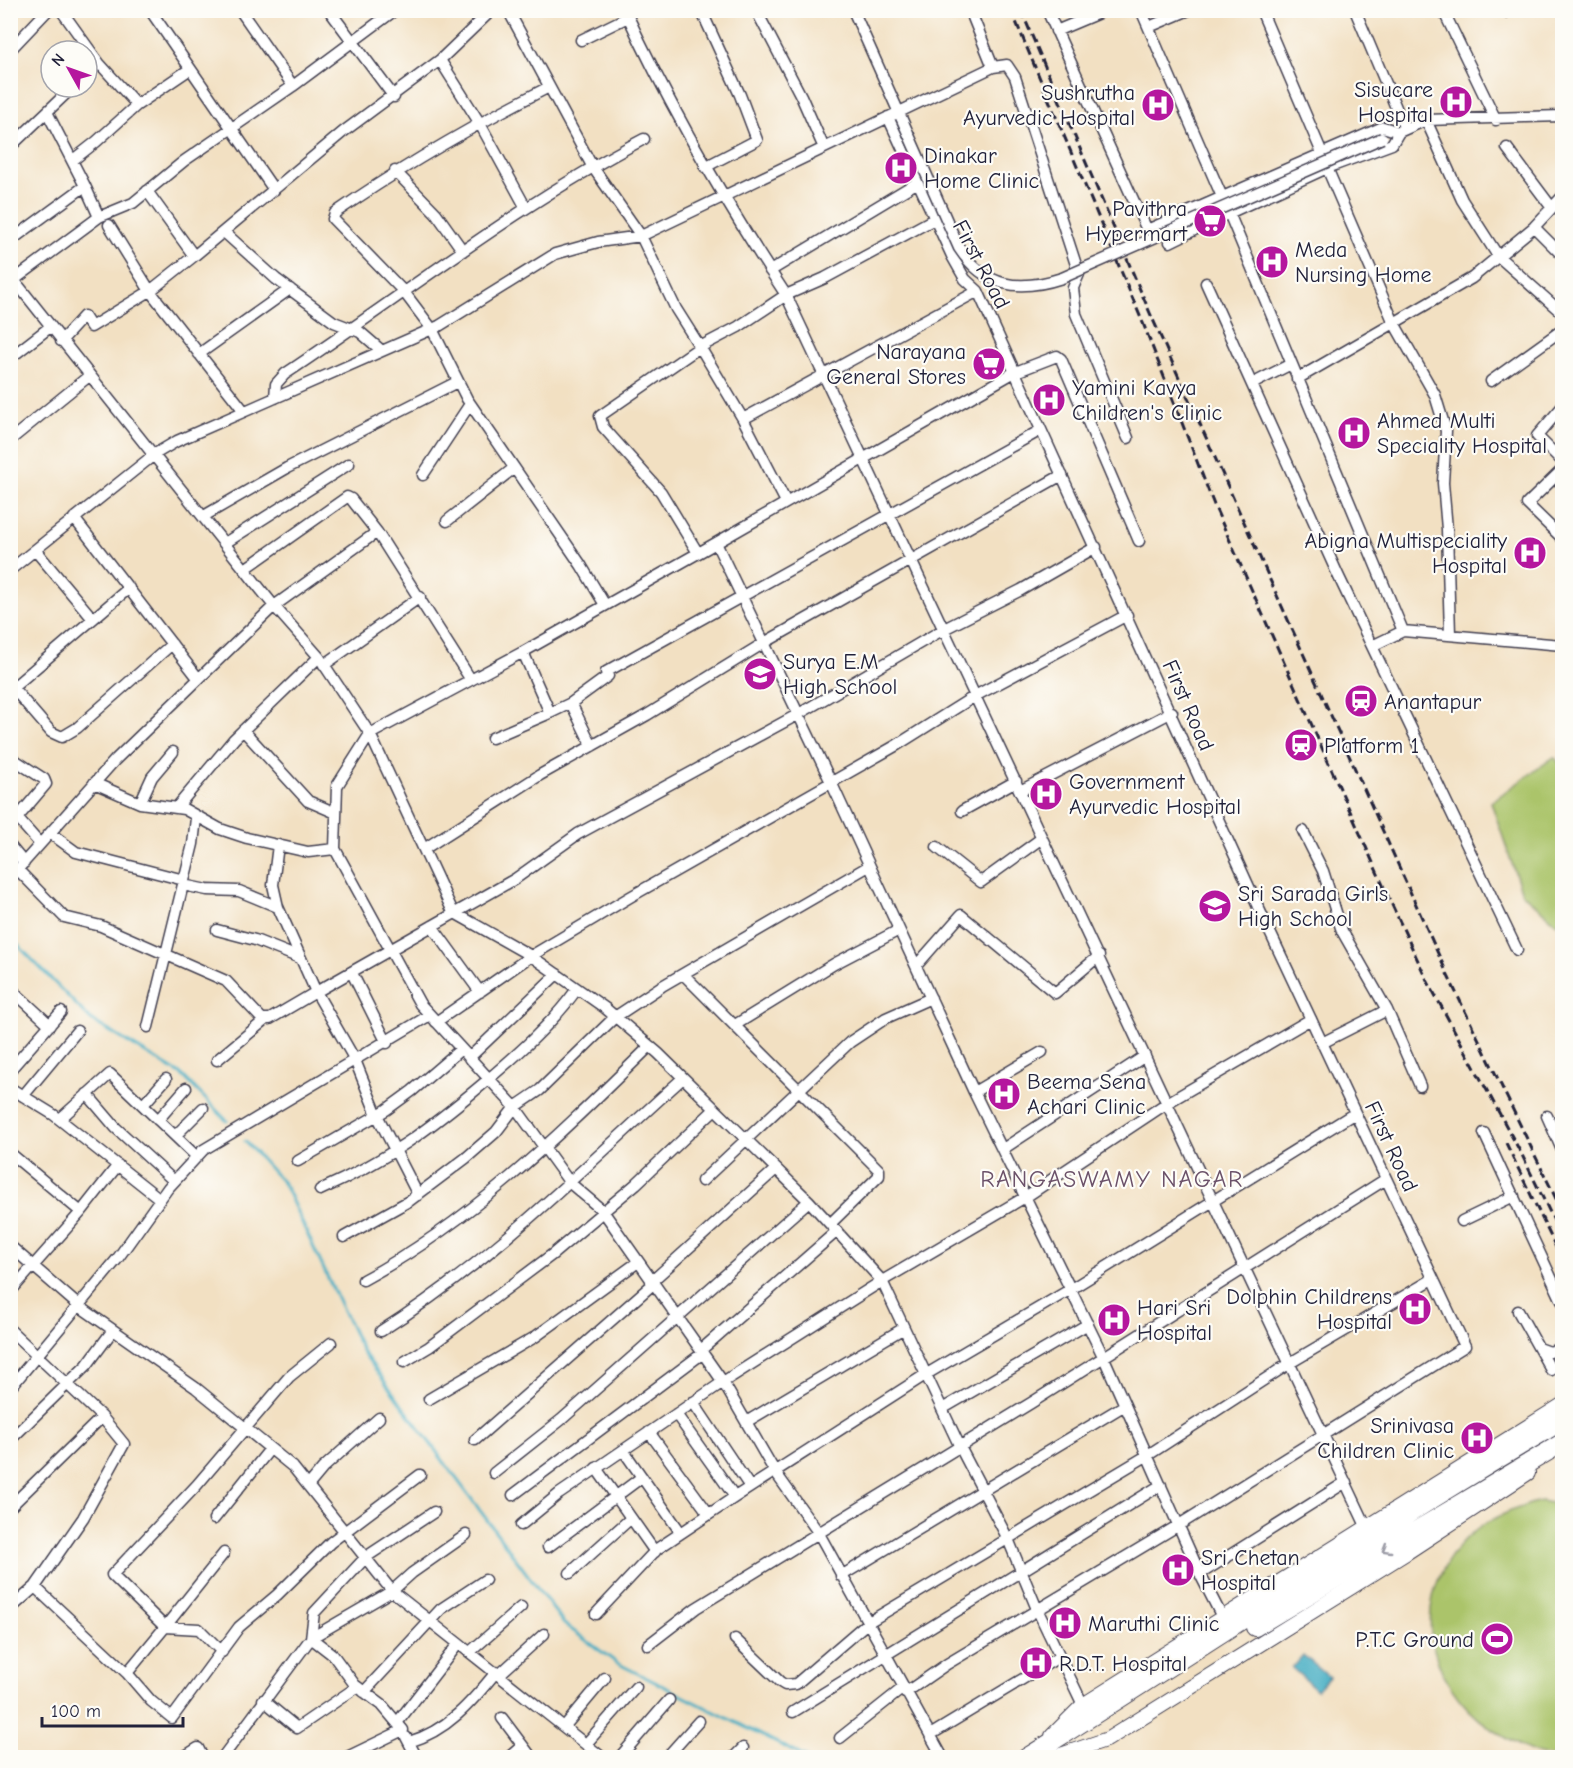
<svg xmlns="http://www.w3.org/2000/svg" width="1573" height="1768" font-family="'Comic Neue',sans-serif">
<rect width="100%" height="100%" fill="#fdfcf7"/>
<filter id="ink" filterUnits="userSpaceOnUse"><feTurbulence type="fractalNoise" baseFrequency=".0167" numOctaves="2"/><feDisplacementMap in="SourceGraphic" scale="12" xChannelSelector="R" yChannelSelector="G"/><feConvolveMatrix kernelMatrix="1 2 1 2 8 2 1 2 1" color-interpolation-filters="sRGB"/></filter>
<filter id="wash" filterUnits="userSpaceOnUse"><feTurbulence type="fractalNoise" baseFrequency=".008" numOctaves="4" result="noise"/><feDisplacementMap in="SourceGraphic" scale="24" xChannelSelector="R" yChannelSelector="G"/><feGaussianBlur stdDeviation="1.35" result="paint"/><feColorMatrix in="noise" values="0 0 0 0 0 0 0 0 0 0 0 0 0 0 0 0 0 1.4 0 .05"/><feComposite in="paint" operator="in"/></filter>
<g filter="url(#wash)">
<rect width="100%" height="100%" fill="#f2e0c2"/>
<path fill="#abc46a" stroke="#667352" stroke-width="1.5" d="M 1554,757 L 1562,766 L 1562,923 L 1559,925 L 1522,893 L 1491,802 Z
M 1540,1501 L 1562,1505 L 1562,1757 C 1541,1758 1521,1747 1503,1736 C 1433,1696 1403,1609 1461,1544 C 1481,1521 1512,1509 1540,1501 Z"/>
<path fill="#44adc3" stroke="#33687f" stroke-width="1.5" d="M 1303,1655 L 1329,1677 L 1317,1690 L 1292,1668 Z"/>
<g fill="none" stroke-linecap="round" stroke-linejoin="round">
<path stroke="#44adc3" stroke-width="3" d="M 10,937 L 91,1020 L 182,1075 L 227,1121
M 245,1141 L 284,1184 L 362,1351 L 564,1624 L 617,1663 L 807,1758"/>
</g>
</g>
<g filter="url(#ink)">
<g fill="none" stroke-linecap="round" stroke-linejoin="round">
<g stroke="#413e4f" stroke-width="13">
<path id="minor" d="M 61,10 L 99,63 L 87,74
M 150,10 L 274,190
M 329,10 L 394,97
M 508,10 L 592,166 L 641,236 L 676,309 L 700,347 L 738,327 L 786,295 L 825,278 L 936,218
M 625,10 C 671,110 726,204 786,295 L 1367,1528
M 701,10 L 740,95 L 757,140 L 705,167
M 756,10 L 801,96 L 824,148
M 853,10 L 908,133
M 970,10 L 993,67
M 1047,10 L 1147,230 L 1383,127 L 1399,132
M 1141,10 L 1229,213 L 1170,242
M 1261,10 L 1322,153
M 1355,10 L 1405,129
M 1443,10 L 1496,120
M 1506,10 L 1507,12
M 1149,27 L 1189,10
M 1056,31 L 1106,10
M 581,40 L 628,17
M 10,50 L 48,10
M 440,60 L 479,122 L 526,208
M 99,63 L 137,105
M 293,86 L 395,10
M 547,88 C 474,125 403,166 335,213 L 333,219 L 404,292 L 432,329 L 467,399 L 581,565 L 605,605
M 1562,116 L 1426,120 L 1399,132 L 1392,144 L 1327,168 L 1229,213 L 1403,631 L 1562,645
M 888,117 L 952,256 L 965,279 L 978,291 L 1259,909 L 1465,1346 L 1179,1525 L 947,1664 L 905,1693
M 1426,120 L 1462,200 L 1498,256 L 1562,313
M 10,147 L 73,87
M 1507,148 L 1552,208
M 73,160 L 96,142 L 137,105 L 190,69
M 1327,168 L 1394,323 L 1435,395 L 1446,431 L 1443,483 L 1447,529 L 1450,635
M 395,171 L 436,213 L 463,251
M 85,186 L 99,217 L 133,203 L 184,161 L 293,86 L 240,10
M 147,191 L 194,256
M 109,225 L 150,291 L 244,411
M 1534,227 L 1562,255
M 224,232 L 276,279 L 334,322 L 360,332 L 382,351
M 10,241 L 85,186 L 47,112
M 770,271 L 918,182
M 10,275 L 274,606 L 319,657 L 370,734 L 453,912 L 531,956 L 605,1008 L 658,1053 L 809,1201 L 882,1281 L 960,1447 L 1008,1539 L 1037,1609 L 1083,1705
M 14,280 L 99,217
M 1206,283 L 1338,575 L 1517,950
M 61,341 L 84,316 L 91,327 L 150,291 L 194,256 L 343,132 L 440,60 L 492,10
M 199,354 L 290,289
M 10,358 L 50,327
M 1297,379 L 1472,278 L 1534,227 L 1562,197
M 1491,381 L 1562,330
M 1252,384 L 1291,364
M 275,398 L 276,384 L 285,374 C 404,295 517,205 644,139
M 1562,407 L 1537,436 L 1562,461
M 743,419 L 978,291
M 10,440 L 89,376
M 1562,470 L 1527,504 L 1562,538
M 423,475 L 470,404
M 204,516 L 287,468 L 457,382
M 74,518 L 198,678
M 447,521 L 514,468
M 1139,541 L 1061,359 L 1057,356 L 1013,373 L 716,543 L 831,782 L 974,1092 L 1104,1358 L 1200,1574 L 1223,1619
M 225,543 L 349,464
M 716,543 L 523,652 L 370,734 L 337,786 L 335,849 L 420,1004 L 515,1107 L 570,1183 L 603,1211 L 723,1382 L 775,1472 L 818,1532 L 943,1758
M 35,550 L 93,619
M 698,553 L 661,492 L 603,427 L 600,416 L 700,347 L 743,419 L 786,502
M 245,569 L 347,497 L 351,499 L 377,532
M 10,570 L 155,454 L 177,441 L 439,326 L 555,254 L 598,242 L 641,236 L 993,67 L 1007,65 L 1015,77 L 1079,274 L 1073,288 L 1076,314 L 1128,438
M 1372,646 L 1403,631
M 523,652 L 550,713 L 571,703 L 592,746
M 324,665 L 420,597
M 606,672 L 1041,430
M 13,688 L 51,732 L 62,737 L 77,728 L 172,644
M 10,690 L 129,588
M 571,703 L 608,676
M 243,730 L 308,801 L 336,813
M 492,738 L 550,713
M 10,757 L 44,779 L 46,784 L 18,817
M 94,783 L 140,803 L 184,809 L 220,829 L 247,838 L 308,852 L 335,849
M 1020,791 L 1172,712
M 140,803 L 152,777 L 173,752
M 177,807 L 234,739 L 319,657
M 10,810 L 40,844
M 962,811 L 1016,781
M 1303,831 L 1323,871 L 1342,931 L 1387,1010 L 1420,1086
M 50,833 L 76,852 L 184,880
M 10,846 L 24,863
M 937,847 L 981,882 L 1042,838
M 424,849 L 540,775 L 647,715 L 764,643 L 1062,475
M 18,870 L 64,917 L 101,926 L 226,981 L 262,1019 L 270,1019 L 316,992 L 355,1060 L 377,1115 L 418,1195
M 10,878 L 115,760 L 274,606 L 377,532 L 471,680
M 183,885 L 207,890 L 239,891 L 278,907 L 273,885 L 278,845
M 278,907 L 316,992 L 515,879 L 578,834 L 797,715 L 944,629 L 1021,590 L 1096,547
M 432,926 L 480,992
M 217,930 L 255,940 L 300,958
M 916,966 L 961,915 L 1055,993 L 1099,956
M 352,973 L 387,1043
M 683,974 L 879,1170 L 879,1176 L 830,1224
M 10,988 L 50,1025
M 436,1022 L 531,956 L 630,897 L 897,745 L 975,696 L 1127,615
M 735,1025 L 834,964 L 899,930
M 148,1027 L 193,844 L 196,818
M 1322,1043 L 1387,1010
M 469,1058 L 557,974
M 217,1060 L 265,1020
M 10,1070 L 61,1012
M 10,1088 L 54,1115 L 160,1199
M 974,1092 L 1042,1052
M 87,1094 L 116,1128 L 174,1181
M 23,1096 L 77,1031
M 143,1105 L 166,1079
M 1547,1116 L 1562,1150
M 60,1119 L 110,1074 L 197,1157
M 158,1120 L 186,1088
M 1484,1133 L 1562,1301
M 175,1136 L 203,1108
M 1003,1149 L 1145,1056
M 10,1153 L 81,1212 L 10,1292
M 298,1161 L 386,1110 L 412,1091 L 461,1049
M 702,1181 L 850,1042 L 886,1018 L 931,998
M 320,1190 C 388,1160 428,1130 484,1083 C 518,1054 551,1025 577,989
M 81,1212 L 118,1165
M 1462,1221 L 1514,1196
M 344,1237 L 409,1201 L 466,1158 L 496,1132 L 515,1107 L 540,1090 L 615,1017 L 662,986 L 869,866
M 10,1246 L 79,1306 L 196,1388 L 293,1467 L 392,1591 L 603,1758
M 363,1280 C 474,1220 561,1133 650,1046
M 651,1282 L 776,1169
M 1518,1311 L 1551,1370
M 10,1330 L 102,1417
M 381,1331 C 495,1259 584,1167 683,1078
M 1539,1348 L 1550,1352 L 1562,1348
M 701,1350 L 837,1231
M 404,1362 L 429,1347 L 553,1254 L 636,1184 L 715,1109
M 10,1388 L 118,1258 L 168,1188 L 203,1150 L 430,1015
M 429,1399 L 535,1337 L 638,1262
M 693,1402 L 750,1487
M 942,1409 L 1088,1324
M 676,1414 L 735,1497
M 746,1422 L 904,1328
M 649,1432 L 709,1514
M 10,1440 L 87,1365 L 113,1330
M 475,1440 L 653,1284
M 623,1450 L 681,1533
M 596,1468 L 655,1552
M 494,1473 L 561,1420 L 809,1201
M 308,1486 L 323,1468 L 379,1418
M 513,1495 L 703,1353
M 10,1507 L 102,1417 L 124,1444 L 83,1518 L 35,1587
M 434,1512 L 366,1557 L 314,1613 L 311,1638 L 392,1591 L 412,1573 L 466,1535
M 214,1519 L 270,1449
M 521,1525 L 559,1494 L 723,1382 L 882,1281 L 1027,1196 L 1167,1103 L 1311,1019
M 548,1547 L 642,1477
M 570,1573 L 630,1519
M 1200,1574 L 1346,1482
M 841,1576 L 1125,1405
M 10,1609 L 35,1587 L 127,1673 L 165,1627 L 112,1575 L 197,1485 L 289,1377 L 331,1343
M 596,1614 L 657,1549 L 735,1497 L 925,1375 L 1071,1289 L 1355,1113
M 165,1627 L 224,1553
M 165,1627 L 199,1629 L 222,1652
M 735,1639 L 780,1682 L 785,1685 L 796,1684 L 867,1623 L 1148,1455 L 1290,1363 L 1433,1279
M 648,1645 L 696,1608 L 1031,1403 L 1386,1179
M 470,1652 L 521,1607
M 127,1673 L 151,1701 L 172,1718 L 239,1627 L 277,1595 L 331,1542 L 420,1475
M 500,1674 L 544,1634
M 364,1692 L 441,1609 L 485,1580
M 263,1700 L 297,1728 L 357,1687
M 793,1712 L 1161,1485
M 502,1718 L 532,1758
M 397,1723 L 458,1644
M 564,1727 L 605,1678
M 930,1735 L 1059,1657
M 406,1737 L 417,1758
M 840,1738 L 903,1688
M 409,1742 C 447,1731 472,1702 496,1672
M 586,1744 L 636,1687
M 182,1758 L 198,1748 L 203,1758
M 222,1758 L 311,1638 L 333,1655 L 355,1685 L 382,1705 L 403,1730 L 345,1758
M 508,1758 L 522,1746
M 619,1758 L 669,1700
M 666,1758 L 699,1721
M 733,1758 L 743,1748"/>
</g>
<g stroke="#413e4f" stroke-width="16">
<path id="tertiary" d="M 1052,1736 L 1083,1705 L 1562,1405
M 1052,1758 L 1108,1739 L 1406,1553 L 1528,1473"/>
</g>
<g stroke="#413e4f" stroke-width="20">
<path id="trunk" d="M 1255,1627 L 1562,1443
M 1026,1758 C 1205,1646 1380,1527 1562,1421"/>
</g>
<use href="#minor" stroke="#fff" stroke-width="10"/>
<use href="#tertiary" stroke="#fff" stroke-width="14"/>
<use href="#trunk" stroke="#fff" stroke-width="18"/>
<path stroke="#22223b" stroke-width="3" stroke-dasharray="9 4.5" stroke-linecap="butt" d="M 1011,10 L 1143,323 L 1214,505 L 1386,892 L 1427,980 L 1522,1155 L 1562,1237
M 1021,10 L 1150,313 L 1449,978 L 1562,1211
M 1506,1143 L 1562,1260"/>
<g stroke="#413e4f" stroke-width="13" stroke-linecap="butt">
<path id="minor-bridge" d="M 908,133 L 959,248 C 985,288 1019,292 1062,278 L 1382,138"/>
</g>
<use href="#minor-bridge" stroke="#fff" stroke-width="10"/>
</g>
<defs><path id="oneway-chevron" d="M-2-3.5L2.5 0L-2 3.5" fill="none" stroke-width="1.6" stroke-linecap="round" stroke-linejoin="round" transform="scale(1.5)"/></defs>
<use stroke="#9c9ca7" href="#oneway-chevron" transform="translate(1386 1549) rotate(149)"/>
</g>
<defs>
<g id="hospital-disc" transform="scale(1.725)"><circle r="9.5" fill="#b5179e" stroke="#fdfcf7"/><path d="M-5-5h3v3.5h4V-5h3V5h-3V1.5h-4V5h-3Z" fill="#fff"/></g>
<g id="supermarket-disc" transform="scale(1.725)"><circle r="9.5" fill="#b5179e" stroke="#fdfcf7"/><path d="M-6-5.5h2.5l.6 2H6L4.5 2H-2.5L-4.4-4H-6ZM-1.5 3.2a1.3 1.3 0 1 0 .1 0ZM3 3.2a1.3 1.3 0 1 0 .1 0Z" fill="#fff"/></g>
<g id="school-disc" transform="scale(1.725)"><circle r="9.5" fill="#b5179e" stroke="#fdfcf7"/><path d="M0-5L7-2L0 1L-7-2ZM-4 1L0 2.5L4 1V4Q0 6-4 4Z" fill="#fff"/></g>
<g id="station-disc" transform="scale(1.725)"><circle r="9.5" fill="#b5179e" stroke="#fdfcf7"/><path d="M-3-6H3Q5-6 5-4V2Q5 4 3 4L4.5 6H3L1.5 4h-3L-3 6H-4.5L-3 4Q-5 4-5 2V-4Q-5-6-3-6ZM-3.5-4v3h7v-3ZM-3.5 1v1.5H-2V1ZM2 1v1.5H3.5V1Z" fill="#fff"/></g>
<g id="stadium-disc" transform="scale(1.725)"><circle r="9.5" fill="#b5179e" stroke="#fdfcf7"/><path d="M0-5a6.5 5 0 1 0 0 10a6.5 5 0 1 0 0-10ZM-3.5-1.8h7v3.6h-7Z" fill="#fff"/></g>
</defs>
<g fill-rule="evenodd">
<use href="#hospital-disc" x="1456" y="102"/>
<use href="#hospital-disc" x="1158" y="105"/>
<use href="#hospital-disc" x="901" y="168"/>
<use href="#supermarket-disc" x="1210" y="221"/>
<use href="#hospital-disc" x="1272" y="262"/>
<use href="#supermarket-disc" x="989" y="364"/>
<use href="#hospital-disc" x="1049" y="400"/>
<use href="#hospital-disc" x="1354" y="433"/>
<use href="#hospital-disc" x="1530" y="553"/>
<use href="#school-disc" x="760" y="674"/>
<use href="#station-disc" x="1361" y="701"/>
<use href="#station-disc" x="1301" y="745"/>
<use href="#hospital-disc" x="1046" y="794"/>
<use href="#school-disc" x="1215" y="906"/>
<use href="#hospital-disc" x="1004" y="1094"/>
<use href="#hospital-disc" x="1415" y="1309"/>
<use href="#hospital-disc" x="1114" y="1320"/>
<use href="#hospital-disc" x="1477" y="1438"/>
<use href="#hospital-disc" x="1178" y="1570"/>
<use href="#hospital-disc" x="1065" y="1623"/>
<use href="#stadium-disc" x="1497" y="1639"/>
<use href="#hospital-disc" x="1036" y="1663"/>
</g>
<g text-anchor="middle" stroke-width="4.5" stroke-linejoin="round" paint-order="stroke">
<g font-size="22" fill="#22223b" stroke="#fdfcf7" text-anchor="start">
<text x="1433" y="97" text-anchor="end">Sisucare<tspan x="1433" dy="25">Hospital</tspan></text>
<text x="1135" y="100" text-anchor="end">Sushrutha<tspan x="1135" dy="25">Ayurvedic Hospital</tspan></text>
<text x="924" y="163">Dinakar<tspan x="924" dy="25">Home Clinic</tspan></text>
<text x="1187" y="216" text-anchor="end">Pavithra<tspan x="1187" dy="25">Hypermart</tspan></text>
<text x="1295" y="257">Meda<tspan x="1295" dy="25">Nursing Home</tspan></text>
<text x="966" y="359" text-anchor="end">Narayana<tspan x="966" dy="25">General Stores</tspan></text>
<text x="1072" y="395">Yamini Kavya<tspan x="1072" dy="25">Children's Clinic</tspan></text>
<text x="1377" y="428">Ahmed Multi<tspan x="1377" dy="25">Speciality Hospital</tspan></text>
<text x="1507" y="548" text-anchor="end">Abigna Multispeciality<tspan x="1507" dy="25">Hospital</tspan></text>
<text x="783" y="669">Surya E.M<tspan x="783" dy="25">High School</tspan></text>
<text x="1384" y="709">Anantapur</text>
<text x="1324" y="753">Platform 1</text>
<text x="1069" y="789">Government<tspan x="1069" dy="25">Ayurvedic Hospital</tspan></text>
<text x="1238" y="901">Sri Sarada Girls<tspan x="1238" dy="25">High School</tspan></text>
<text x="1027" y="1089">Beema Sena<tspan x="1027" dy="25">Achari Clinic</tspan></text>
<text x="1392" y="1304" text-anchor="end">Dolphin Childrens<tspan x="1392" dy="25">Hospital</tspan></text>
<text x="1137" y="1315">Hari Sri<tspan x="1137" dy="25">Hospital</tspan></text>
<text x="1454" y="1433" text-anchor="end">Srinivasa<tspan x="1454" dy="25">Children Clinic</tspan></text>
<text x="1201" y="1565">Sri Chetan<tspan x="1201" dy="25">Hospital</tspan></text>
<text x="1088" y="1631">Maruthi Clinic</text>
<text x="1474" y="1647" text-anchor="end">P.T.C Ground</text>
<text x="1059" y="1671">R.D.T. Hospital</text>
</g>
<g font-size="22" fill="#22223b" stroke="#fdfcf7">
<text transform="translate(982 264) rotate(62)" y="8">First Road</text>
<text transform="translate(1189 705) rotate(66)" y="8">First Road</text>
<text transform="translate(1392 1146) rotate(65)" y="8">First Road</text>
</g>
<g font-size="24" letter-spacing="1.5" fill="#6c526a" stroke="#fdfcf7">
<text x="1112" y="1187">RANGASWAMY NAGAR</text>
</g>
</g>
<rect width="1573" height="1768" fill="none" stroke="#fdfcf7" stroke-width="36"/>
<g transform="translate(69 69) rotate(310)"><circle r="28" fill="#fdfcf7" stroke="#a5a5ac" stroke-width="1.5"/>
<path d="M0-4.5L10 22L0 15L-10 22Z" fill="#b5179e"/>
<text y="-9" font-size="16" font-weight="bold" text-anchor="middle" fill="#22223b">N</text>
</g>
<path d="M42 1717v9h141v-9" fill="none" stroke="#22223b" stroke-width="3"/>
<text x="51" y="1717" font-size="18" fill="#22223b" stroke="#fdfcf7" stroke-width="4.5" paint-order="stroke">100 m</text>
</svg>
